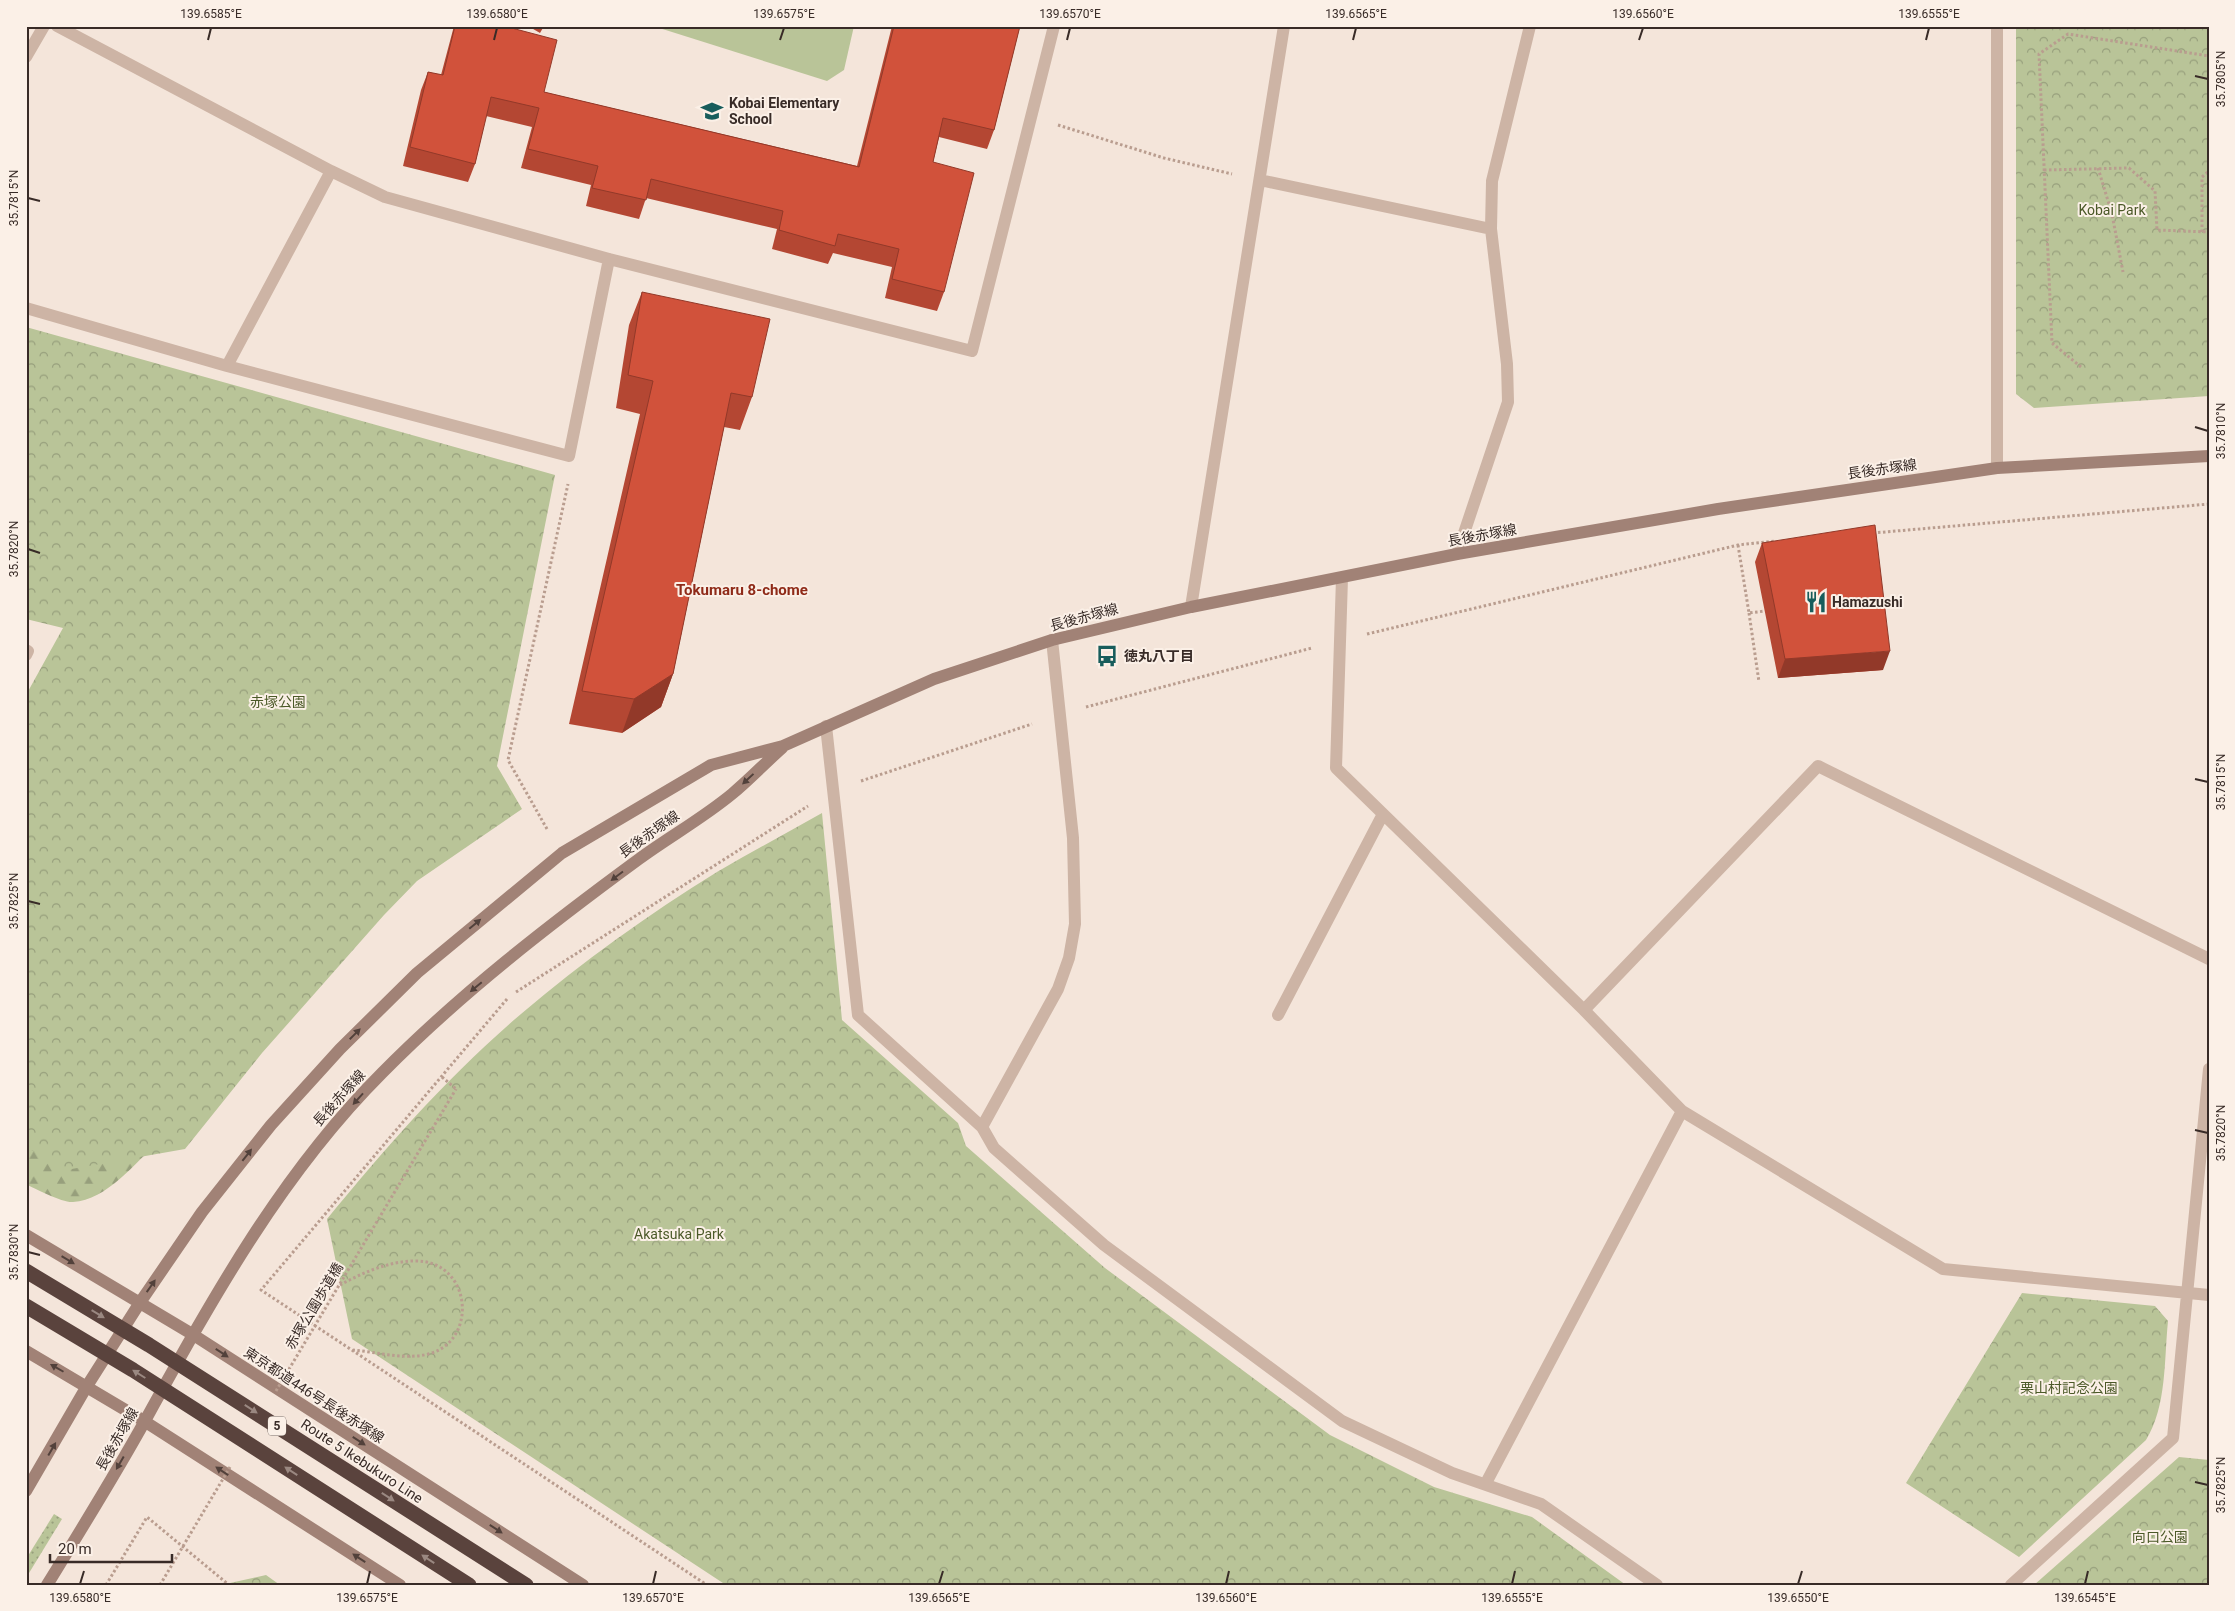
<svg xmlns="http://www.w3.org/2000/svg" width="2235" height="1611" font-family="Roboto,'Noto Sans JP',sans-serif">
<defs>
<pattern id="grass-dots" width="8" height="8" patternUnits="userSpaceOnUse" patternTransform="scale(1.25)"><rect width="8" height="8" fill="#b9c498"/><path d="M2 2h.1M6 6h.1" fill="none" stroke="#979f7c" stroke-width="1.8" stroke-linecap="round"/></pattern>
<pattern id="forest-firs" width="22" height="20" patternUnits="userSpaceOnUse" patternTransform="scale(1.25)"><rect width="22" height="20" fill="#b9c498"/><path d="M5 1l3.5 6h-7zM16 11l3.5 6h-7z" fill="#979f7c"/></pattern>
<pattern id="park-crowns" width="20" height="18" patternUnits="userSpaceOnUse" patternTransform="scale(1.25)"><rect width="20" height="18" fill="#b9c498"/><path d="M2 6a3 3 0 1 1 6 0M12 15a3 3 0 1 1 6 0" fill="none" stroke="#979f7c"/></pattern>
</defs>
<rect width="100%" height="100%" fill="#f4e5da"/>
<path fill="url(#grass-dots)" d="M 54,1514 L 62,1519 L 26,1578 L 26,1559 Z"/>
<path fill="url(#forest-firs)" d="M 26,1080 L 159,1141 C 135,1163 107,1200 73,1202 C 63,1203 35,1189 26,1184 Z"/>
<path fill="url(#park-crowns)" d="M 2016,26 L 2209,26 L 2209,396 L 2034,408 L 2016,394 Z
M 26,327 L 555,475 L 497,766 L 522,809 L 417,881 L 384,915 L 262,1053 L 185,1149 L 66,1170 L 26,1147 L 26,695 L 63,628 L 26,619 Z
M 822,813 L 842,1020 L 958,1123 L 966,1146 L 1105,1268 L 1330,1435 L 1434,1487 L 1532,1517 L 1626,1585 L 726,1585 L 352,1339 L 327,1219 C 387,1146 449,1075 521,1014 C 582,962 649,914 717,872 C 751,852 787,833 822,813 Z
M 2022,1293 L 2155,1306 L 2168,1321 C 2164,1360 2167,1406 2146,1440 L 2019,1557 L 1906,1483 Z
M 2179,1457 L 2209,1460 L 2209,1585 L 2034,1585 Z
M 266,1575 L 280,1585 L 221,1585 Z"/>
<path fill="#b9c498" d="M 653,26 L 854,26 L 844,70 L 827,81 Z"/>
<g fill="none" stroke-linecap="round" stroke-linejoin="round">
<path stroke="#b99d8f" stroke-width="3" stroke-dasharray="2.5 2.5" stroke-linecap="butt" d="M 1058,125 L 1164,158 L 1232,174
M 2098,168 L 2112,214 L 2123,272
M 2044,170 L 2129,168 L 2155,191 L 2157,230 L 2209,232
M 2202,232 L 2202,177 L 2209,171
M 2081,367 L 2052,343 L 2039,54 L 2068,34 L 2209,56
M 1873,533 L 2209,504
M 1738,545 L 1749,613 L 1765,611
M 1749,613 L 1759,682
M 1367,634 L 1738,545 L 1775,541
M 1086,707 L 1312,648
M 861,781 L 1032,724
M 547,829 L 508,760 L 568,484
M 516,992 L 808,806
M 507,999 L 261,1290 L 707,1585
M 442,1077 L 456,1089
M 340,1285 C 362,1273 389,1261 415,1261 C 470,1260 479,1337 432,1353 C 407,1361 378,1352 353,1350
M 106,1585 L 147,1517 L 229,1585"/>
<path stroke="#cdb4a5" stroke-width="12" d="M 57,26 L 331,171 L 385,197 L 609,259 L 972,351 L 1054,26
M 26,57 L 44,26
M 1260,180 L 1491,229
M 26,308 L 227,366 L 569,456 L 609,259
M 227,366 L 331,171
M 1997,468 L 1997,26
M 1457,554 L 1508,402 L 1507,364 L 1491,229 L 1492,181 L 1530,26
M 1342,578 L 1336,768 L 1584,1010 L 1682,1111 L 1943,1269 L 2209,1295
M 1191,607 L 1284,26
M 26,650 L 28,651 L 26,655
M 826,726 L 858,1015 L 982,1127 L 994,1148 L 1104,1245 L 1342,1421 L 1452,1473 L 1541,1504 L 1657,1585
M 1584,1010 L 1818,766 L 2209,959
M 1278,1015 L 1383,814
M 982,1127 L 1058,989 L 1069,958 L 1075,924 L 1073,838 L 1052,640
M 1486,1483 L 1682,1111
M 2011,1585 L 2173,1438 L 2209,1069"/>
<path stroke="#a18276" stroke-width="12" d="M 26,1235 L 192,1334 L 583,1585
M 26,1351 L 144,1421 L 400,1585
M 26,1491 L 87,1386 L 139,1304 L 202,1212 L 271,1125 L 340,1049 L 417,973 L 562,853 L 711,765 L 783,746 L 934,679 L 1052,640 L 1191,607 L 1457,554 L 1718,509 L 1997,468 L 2209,456
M 47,1585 C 81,1530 115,1475 146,1419 C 214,1296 282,1173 382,1073 C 460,994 549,925 639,859 C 669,837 703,818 732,794 C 749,780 765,763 782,748"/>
<path stroke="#b99d8f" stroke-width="3" stroke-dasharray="2.5 2.5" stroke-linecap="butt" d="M 276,1391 L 456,1089
M 160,1585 L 230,1467"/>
<path stroke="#5a433d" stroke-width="15" d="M 26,1271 L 149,1345 L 526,1585
M 26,1306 L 133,1370 L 469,1585"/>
</g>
<path fill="#b44733" d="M 454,26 L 504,26 L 544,92 L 857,166 L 892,26 L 1020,26 L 994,130 L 987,149 L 939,137 L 933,162 L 944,292 L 937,311 L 885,298 L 892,267 L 833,253 L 828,264 L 772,249 L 777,229 L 646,198 L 639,219 L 586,206 L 591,185 L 521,168 L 532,127 L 486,116 L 475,164 L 468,182 L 403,166 L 421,90 L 428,72 L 441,75 Z
M 528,26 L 544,26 L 540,33 Z
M 642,292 L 752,397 L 740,430 L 724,427 L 673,674 L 661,707 L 622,733 L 569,724 L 640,414 L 616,408 L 629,325 Z
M 1762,543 L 1883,670 L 1778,678 L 1755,562 Z"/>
<path fill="#923929" d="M 1890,651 L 1883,670 L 1778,678 L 1785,659 Z
M 673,674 L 661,707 L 622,733 L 634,699 Z"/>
<path fill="#d1523b" stroke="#923929" d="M 455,26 L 504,26 L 557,40 L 544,92 L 859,167 L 894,26 L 1020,26 L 994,130 L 943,118 L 933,162 L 974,173 L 944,292 L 892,279 L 899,249 L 838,234 L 835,246 L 779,230 L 783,211 L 651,179 L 646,200 L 592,188 L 598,166 L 528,149 L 539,108 L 491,97 L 475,164 L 410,147 L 428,72 L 443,75 Z
M 642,292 L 770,319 L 752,397 L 731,393 L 673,674 L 634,699 L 582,691 L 653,381 L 628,375 Z
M 1875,525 L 1890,651 L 1785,659 L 1762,543 Z"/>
<defs><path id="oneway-solid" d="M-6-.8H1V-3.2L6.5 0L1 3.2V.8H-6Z" transform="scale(1.25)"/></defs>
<g fill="#52413b">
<use href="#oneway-solid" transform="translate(748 779) rotate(137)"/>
<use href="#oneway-solid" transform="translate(617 876) rotate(143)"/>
<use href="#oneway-solid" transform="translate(475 924) rotate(-40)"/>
<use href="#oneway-solid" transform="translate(476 987) rotate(140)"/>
<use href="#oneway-solid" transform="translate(355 1034) rotate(-45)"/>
<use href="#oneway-solid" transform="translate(358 1099) rotate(132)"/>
<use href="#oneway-solid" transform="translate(247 1155) rotate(-52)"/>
<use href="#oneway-solid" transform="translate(68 1260) rotate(31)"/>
<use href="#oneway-solid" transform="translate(151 1286) rotate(-55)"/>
<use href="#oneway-solid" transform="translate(222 1353) rotate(33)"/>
<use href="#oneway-solid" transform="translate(57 1368) rotate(-150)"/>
<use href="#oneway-solid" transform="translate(359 1441) rotate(33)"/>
<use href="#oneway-solid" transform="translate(52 1449) rotate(-60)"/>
<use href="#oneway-solid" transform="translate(120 1463) rotate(120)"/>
<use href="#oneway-solid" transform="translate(222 1471) rotate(-147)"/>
<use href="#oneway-solid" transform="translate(496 1529) rotate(33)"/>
<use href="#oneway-solid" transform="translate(359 1558) rotate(-147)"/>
</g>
<g fill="#9a8881">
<use href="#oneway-solid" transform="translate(98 1314) rotate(31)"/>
<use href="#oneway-solid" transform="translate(139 1374) rotate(-148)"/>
<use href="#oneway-solid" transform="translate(251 1409) rotate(33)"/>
<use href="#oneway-solid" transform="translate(291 1471) rotate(-147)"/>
<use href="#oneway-solid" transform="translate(388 1497) rotate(33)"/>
<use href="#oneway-solid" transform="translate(428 1559) rotate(-147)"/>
</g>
<path fill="none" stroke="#382b27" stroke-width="2" d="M 208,40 L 211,28M 494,40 L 497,28M 780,40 L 784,28M 1067,40 L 1070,28M 1353,40 L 1356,28M 1639,40 L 1643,28M 1926,40 L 1929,28M 2195,76 L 2208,79M 28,198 L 40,201M 2195,427 L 2208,431M 28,549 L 40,553M 2195,779 L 2208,782M 28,901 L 40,904M 2195,1130 L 2208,1133M 28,1252 L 40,1255M 2195,1482 L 2208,1485M 80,1584 L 84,1571M 367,1584 L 370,1571M 653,1584 L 656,1571M 939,1584 L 943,1571M 1226,1584 L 1229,1571M 1512,1584 L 1515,1571M 1798,1584 L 1802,1571M 2085,1584 L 2088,1571"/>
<defs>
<g id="school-bare" transform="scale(1.725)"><path d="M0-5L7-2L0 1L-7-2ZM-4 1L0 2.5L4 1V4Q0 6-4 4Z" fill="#185d5c" stroke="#fbf0e7" stroke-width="2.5" paint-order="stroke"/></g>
<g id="restaurant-bare" transform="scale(1.725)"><path d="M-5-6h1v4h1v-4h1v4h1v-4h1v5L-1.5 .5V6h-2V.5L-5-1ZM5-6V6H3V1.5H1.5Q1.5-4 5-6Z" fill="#185d5c" stroke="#fbf0e7" stroke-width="2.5" paint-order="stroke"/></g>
<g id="bus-bare" transform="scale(1.725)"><path d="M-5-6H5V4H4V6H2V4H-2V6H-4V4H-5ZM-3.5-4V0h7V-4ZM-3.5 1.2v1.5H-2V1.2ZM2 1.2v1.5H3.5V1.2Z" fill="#185d5c" stroke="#fbf0e7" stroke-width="2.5" paint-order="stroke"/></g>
</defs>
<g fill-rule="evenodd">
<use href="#school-bare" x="712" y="111"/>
<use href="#restaurant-bare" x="1816" y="602"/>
<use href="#bus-bare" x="1107" y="656"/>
</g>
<g text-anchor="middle" stroke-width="4" stroke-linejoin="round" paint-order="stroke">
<rect fill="#fbf0e7" stroke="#726661" stroke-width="1" x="268" y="1416.5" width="18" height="19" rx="4"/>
<g font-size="12" font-weight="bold" fill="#382b27">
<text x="277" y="1430">5</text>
</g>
<g font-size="14" font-weight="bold" fill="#382b27" stroke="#fbf0e7" text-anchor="start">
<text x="729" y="108">Kobai Elementary<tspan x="729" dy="16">School</tspan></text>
<text x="1832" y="607">Hamazushi</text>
<text x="1124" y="661">徳丸八丁目</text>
</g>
<g font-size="14" fill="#4b5928" stroke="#fbf0e7">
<text x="2112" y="215">Kobai Park</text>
<text x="278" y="707">赤塚公園</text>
<text x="679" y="1239">Akatsuka Park</text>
<text x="2069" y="1393">栗山村記念公園</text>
<text x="2160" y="1542">向口公園</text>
</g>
<g font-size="14" fill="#382b27" stroke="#fbf0e7">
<text transform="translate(1882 469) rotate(-8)" y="5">長後赤塚線</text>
<text transform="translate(1482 535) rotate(-10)" y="5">長後赤塚線</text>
<text transform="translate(1084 617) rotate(-15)" y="5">長後赤塚線</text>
<text transform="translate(649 834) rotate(-35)" y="5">長後赤塚線</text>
<text transform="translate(339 1098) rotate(-48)" y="5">長後赤塚線</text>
<text transform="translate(314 1306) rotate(-59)" y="5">赤塚公園歩道橋</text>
<text transform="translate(314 1395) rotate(33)" y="5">東京都道446号長後赤塚線</text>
<text transform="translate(117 1439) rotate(-60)" y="5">長後赤塚線</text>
<text transform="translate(362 1461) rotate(33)" y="5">Route 5 Ikebukuro Line</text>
</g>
<g font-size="15" font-weight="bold" fill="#8f2a18" stroke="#fbf0e7">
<text x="742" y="595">Tokumaru 8-chome</text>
</g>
</g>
<rect width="2235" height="1611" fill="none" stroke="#fbf0e7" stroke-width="55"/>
<path d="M50 1554v8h122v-8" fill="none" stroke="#382b27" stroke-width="2.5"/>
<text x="58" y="1554" font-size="15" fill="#382b27" stroke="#fbf0e7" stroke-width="4" paint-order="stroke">20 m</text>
<rect x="28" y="28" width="2180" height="1556" fill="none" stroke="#382b27" stroke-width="2"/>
<g font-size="12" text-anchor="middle" fill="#382b27">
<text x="211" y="18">139.6585°E</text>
<text x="497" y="18">139.6580°E</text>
<text x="784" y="18">139.6575°E</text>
<text x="1070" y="18">139.6570°E</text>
<text x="1356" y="18">139.6565°E</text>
<text x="1643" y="18">139.6560°E</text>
<text x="1929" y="18">139.6555°E</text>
<text transform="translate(2221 79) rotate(-90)" y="4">35.7805°N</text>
<text transform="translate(14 198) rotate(-90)" y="4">35.7815°N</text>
<text transform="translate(2221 431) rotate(-90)" y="4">35.7810°N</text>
<text transform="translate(14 549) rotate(-90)" y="4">35.7820°N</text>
<text transform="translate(2221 782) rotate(-90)" y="4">35.7815°N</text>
<text transform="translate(14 901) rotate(-90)" y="4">35.7825°N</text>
<text transform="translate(2221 1133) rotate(-90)" y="4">35.7820°N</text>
<text transform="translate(14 1252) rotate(-90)" y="4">35.7830°N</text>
<text transform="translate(2221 1485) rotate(-90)" y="4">35.7825°N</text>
<text x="80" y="1602">139.6580°E</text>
<text x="367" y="1602">139.6575°E</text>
<text x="653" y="1602">139.6570°E</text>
<text x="939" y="1602">139.6565°E</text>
<text x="1226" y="1602">139.6560°E</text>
<text x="1512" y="1602">139.6555°E</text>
<text x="1798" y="1602">139.6550°E</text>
<text x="2085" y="1602">139.6545°E</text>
</g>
</svg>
